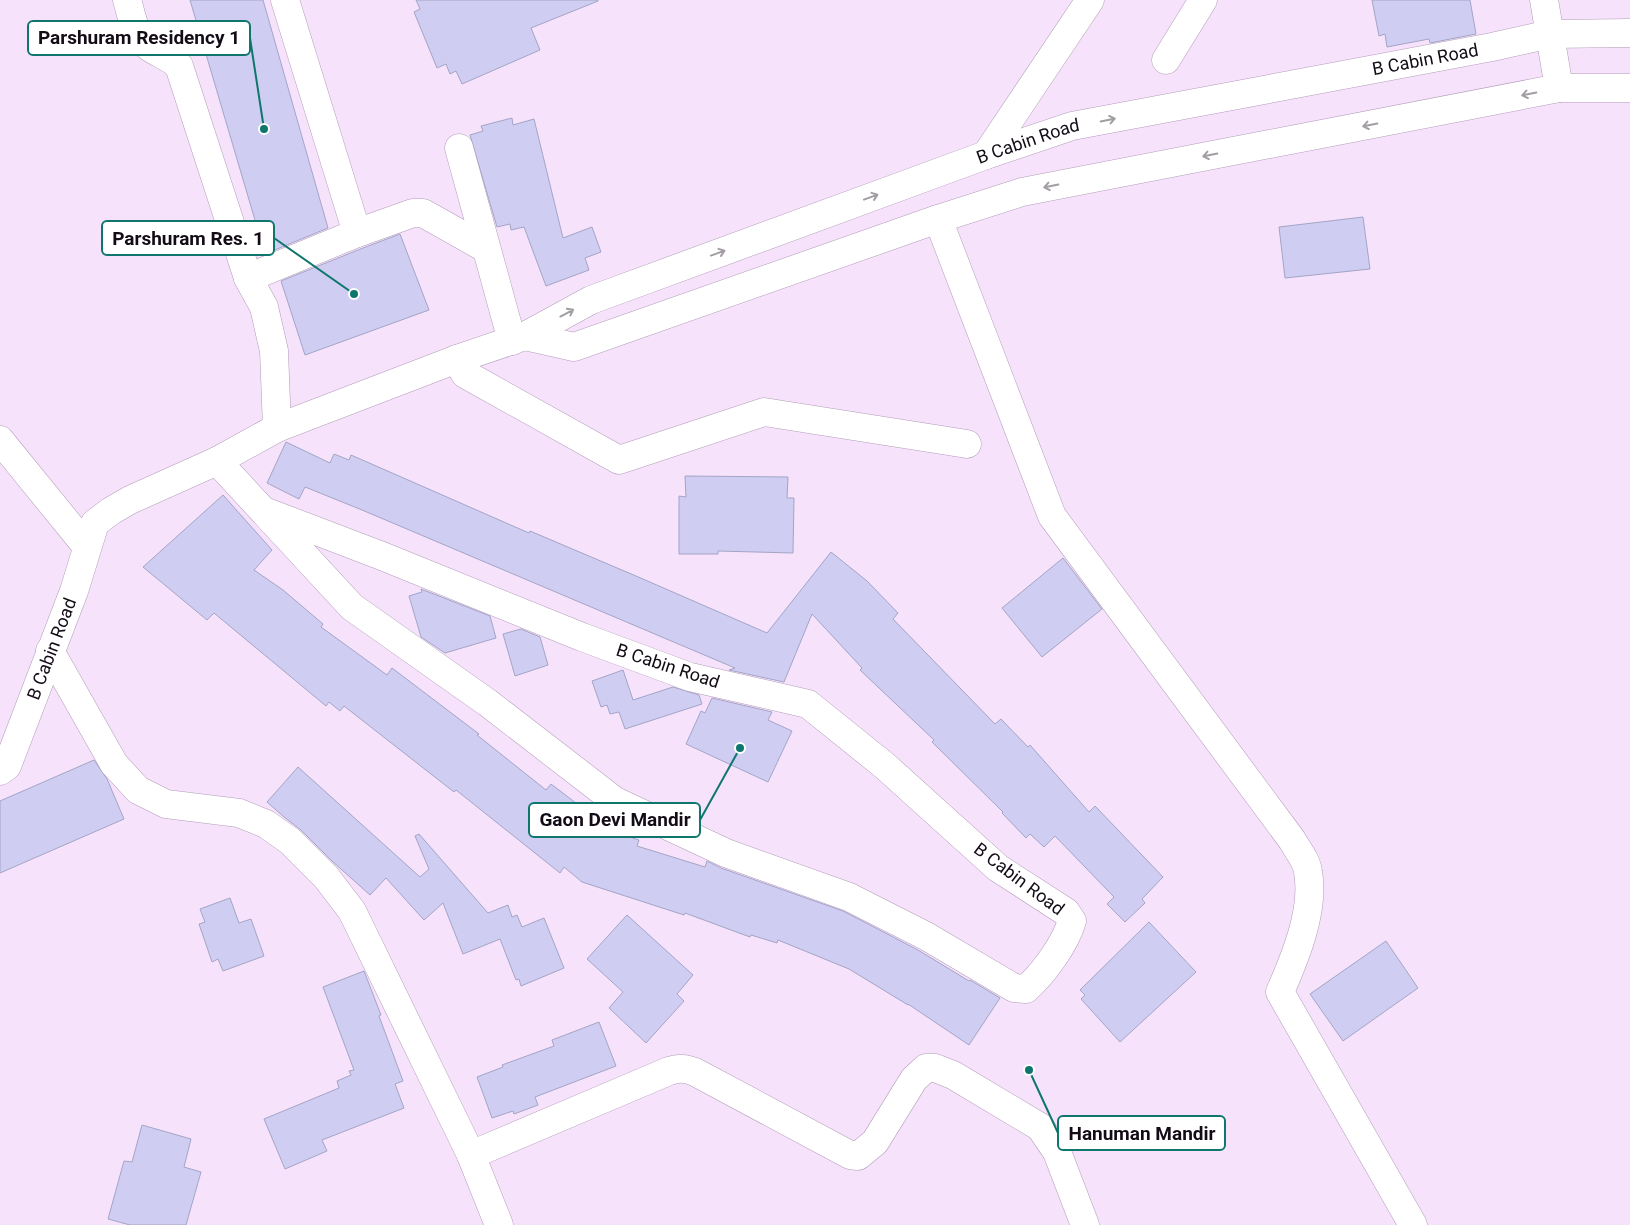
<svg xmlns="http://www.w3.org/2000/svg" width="1630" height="1225" font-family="Roboto,sans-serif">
<rect width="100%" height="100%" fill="#f6e3fb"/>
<path fill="#cfcef2" stroke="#a4a4c6" d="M 190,0 L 263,0 L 328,228 L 265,254 Z
M 416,0 L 598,0 L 598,1 L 531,28 L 540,50 L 462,84 L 456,71 L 450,74 L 446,64 L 437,68 L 414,12 L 420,9 Z
M 1372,0 L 1470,0 L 1476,34 L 1430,43 L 1429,39 L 1387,47 L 1385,34 L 1379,36 Z
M 512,118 L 513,125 L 534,119 L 563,238 L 592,227 L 601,252 L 585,258 L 589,270 L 546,286 L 524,227 L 511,230 L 510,224 L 497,227 L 470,135 L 483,131 L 481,126 Z
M 1363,217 L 1370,269 L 1285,278 L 1279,227 Z
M 400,234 L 429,310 L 305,355 L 281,281 L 363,248 Z
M 286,442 L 330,463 L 334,454 L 349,460 L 351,455 L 529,533 L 530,531 L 636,576 L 767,633 L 831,552 L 867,581 L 898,613 L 893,619 L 995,724 L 1001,719 L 1028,747 L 1030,745 L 1089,812 L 1095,806 L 1163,877 L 1142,899 L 1145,903 L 1125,922 L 1107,904 L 1114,897 L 1055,836 L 1044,847 L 1030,834 L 1026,838 L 1002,813 L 1003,812 L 932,742 L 934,740 L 860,670 L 862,668 L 812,614 L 784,682 L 729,670 L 735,668 L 362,510 L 305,487 L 299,499 L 267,483 Z
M 685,476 L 788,477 L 787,498 L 794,498 L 793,553 L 718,551 L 718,554 L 679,554 L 679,496 L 686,497 Z
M 223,495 L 272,550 L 254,570 L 283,590 L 323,624 L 321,627 L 387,675 L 392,668 L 479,734 L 477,735 L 546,790 L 551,784 L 614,832 L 639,840 L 637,846 L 705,867 L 707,861 L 721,868 L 843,911 L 918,950 L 969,981 L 970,980 L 1000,998 L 969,1045 L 908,1004 L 908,1005 L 849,969 L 778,940 L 777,943 L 751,935 L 750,937 L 685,913 L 684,915 L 582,882 L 564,867 L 560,873 L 456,790 L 454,792 L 344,706 L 340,711 L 329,702 L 326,706 L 214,613 L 207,620 L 143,567 Z
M 1063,558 L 1102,609 L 1042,657 L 1002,608 Z
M 421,589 L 490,616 L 496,638 L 445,653 L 421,637 L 409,596 L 422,592 Z
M 521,629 L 540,637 L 548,665 L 515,676 L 503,634 Z
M 623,670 L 633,700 L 673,687 L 699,695 L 702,704 L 625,729 L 619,712 L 610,714 L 607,705 L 601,707 L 592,681 Z
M 712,698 L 772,712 L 768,720 L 792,731 L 768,782 L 686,744 L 701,711 L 705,713 Z
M 94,760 L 107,779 L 124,819 L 0,873 L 0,801 Z
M 298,767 L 420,877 L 429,869 L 415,836 L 419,834 L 488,913 L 508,905 L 512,917 L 517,915 L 522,927 L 544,918 L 564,968 L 521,986 L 519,979 L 516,980 L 500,939 L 463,954 L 443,903 L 424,920 L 386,878 L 370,895 L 332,861 L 301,830 L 284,817 L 267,802 Z
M 230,898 L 239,923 L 251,919 L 264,956 L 223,971 L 218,959 L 212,962 L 199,924 L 205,922 L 200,909 Z
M 627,915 L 693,975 L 677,994 L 684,1001 L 646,1043 L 609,1008 L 623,992 L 587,959 Z
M 1149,922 L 1196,972 L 1120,1042 L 1081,999 L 1085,995 L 1080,990 Z
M 1386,941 L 1418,988 L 1343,1041 L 1310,994 Z
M 364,971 L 381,1015 L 379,1016 L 403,1081 L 395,1084 L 404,1108 L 322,1140 L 327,1151 L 285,1169 L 264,1119 L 339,1088 L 337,1081 L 351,1075 L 349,1071 L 354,1070 L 323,987 Z
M 599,1022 L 616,1066 L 535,1097 L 538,1105 L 514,1114 L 513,1111 L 492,1118 L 477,1077 L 503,1067 L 502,1065 L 554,1046 L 552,1040 Z
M 142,1125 L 191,1139 L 184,1167 L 201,1172 L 186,1225 L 130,1225 L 108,1219 L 124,1161 L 132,1162 Z"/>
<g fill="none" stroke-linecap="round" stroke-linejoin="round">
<g stroke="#b39cb9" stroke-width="29">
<g id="street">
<path d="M 127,0 C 132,16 134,36 149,47 C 159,54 170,57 179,66 L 248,278 L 264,307 L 274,351 L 277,428"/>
<path d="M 285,0 L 357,233"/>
<path d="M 1544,0 L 1559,88"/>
<path d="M 1166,60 L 1203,0"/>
<path d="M 459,148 L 512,341"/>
<path d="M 986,155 L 1090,0"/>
<path d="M 938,219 L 1052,516 L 1292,840 C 1297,849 1307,861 1308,872 C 1315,910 1295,958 1280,992 L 1413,1225"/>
<path d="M 248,278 L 357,233 L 413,213 L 423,213 L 485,248"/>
<path d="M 525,336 L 574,347 L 938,219 L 1022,192 L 1559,88 L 1630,88"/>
<path id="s1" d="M 457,359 L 525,336 L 591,300 L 986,155 L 1072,126 L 1492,47 L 1550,34 L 1630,33"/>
<path d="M 0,440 L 87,547"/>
<path d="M 217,461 L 352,607 L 488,703 L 615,801 L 726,853 L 849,897 L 926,936 L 1014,988 L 1026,989 C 1044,973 1065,944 1072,921 L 1066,912 L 998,868 L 885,766 L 808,704 L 690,677 L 582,637 L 382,556 L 264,511"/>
<path d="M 50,651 L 114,764 L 138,790 L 166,804 L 239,813 L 266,824 L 290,841 L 326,877 L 352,911 L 471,1155 L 499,1225"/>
<path id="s2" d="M 0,771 L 7,766 L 74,591 L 95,523 L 111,511 L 130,500 L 217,461 L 277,428 L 457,359 L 465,374 L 619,460 L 764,412 L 967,444"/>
<path d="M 471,1155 L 669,1071 C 679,1068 685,1068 695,1072 L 850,1155 L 858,1156 L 875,1142 L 914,1079 L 926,1068 L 935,1068 L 953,1075 L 1040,1127 L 1057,1152 L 1085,1225"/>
</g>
</g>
<use href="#street" stroke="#fff" stroke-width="28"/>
</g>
<defs><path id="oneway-shaft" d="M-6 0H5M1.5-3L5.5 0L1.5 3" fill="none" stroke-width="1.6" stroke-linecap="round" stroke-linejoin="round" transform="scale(1.25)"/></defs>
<g stroke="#a19da2">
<use href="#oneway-shaft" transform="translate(1529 94) rotate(169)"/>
<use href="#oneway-shaft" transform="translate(1108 120) rotate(-11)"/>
<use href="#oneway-shaft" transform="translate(1370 125) rotate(169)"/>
<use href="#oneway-shaft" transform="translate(1210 155) rotate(169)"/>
<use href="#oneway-shaft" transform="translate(1051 186) rotate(169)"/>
<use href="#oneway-shaft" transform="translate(871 197) rotate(-20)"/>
<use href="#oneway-shaft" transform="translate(718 253) rotate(-20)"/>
<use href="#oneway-shaft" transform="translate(567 313) rotate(-28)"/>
</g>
<g text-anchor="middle" stroke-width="4" stroke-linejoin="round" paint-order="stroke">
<g font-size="18" fill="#130b16" stroke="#fff">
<text dy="6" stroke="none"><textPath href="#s1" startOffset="1018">B Cabin Road</textPath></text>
<text dy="6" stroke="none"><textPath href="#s1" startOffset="612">B Cabin Road</textPath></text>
<text dy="6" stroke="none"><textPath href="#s2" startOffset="134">B Cabin Road</textPath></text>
<text transform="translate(668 666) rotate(18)" y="6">B Cabin Road</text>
<text transform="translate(1019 879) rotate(37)" y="6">B Cabin Road</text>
</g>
</g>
<path fill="none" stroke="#0f766e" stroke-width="2" d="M264 129L250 38M354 294L274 238M740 748L700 820M1029 1070L1058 1133"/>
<g fill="#0f766e" stroke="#fff" stroke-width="2">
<circle cx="264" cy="129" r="5"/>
<circle cx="354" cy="294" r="5"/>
<circle cx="740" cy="748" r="5"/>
<circle cx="1029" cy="1070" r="5"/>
</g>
<g fill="#fff" stroke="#0f766e" stroke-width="2">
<rect x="28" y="21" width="222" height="34" rx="5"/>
<rect x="102" y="221" width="172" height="34" rx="5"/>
<rect x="529" y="803" width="171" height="34" rx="5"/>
<rect x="1058" y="1116" width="167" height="34" rx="5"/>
</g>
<g font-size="19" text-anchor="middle" font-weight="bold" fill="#130b16">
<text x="139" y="44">Parshuram Residency 1</text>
<text x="188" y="245">Parshuram Res. 1</text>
<text x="615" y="826">Gaon Devi Mandir</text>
<text x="1142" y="1140">Hanuman Mandir</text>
</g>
</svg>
